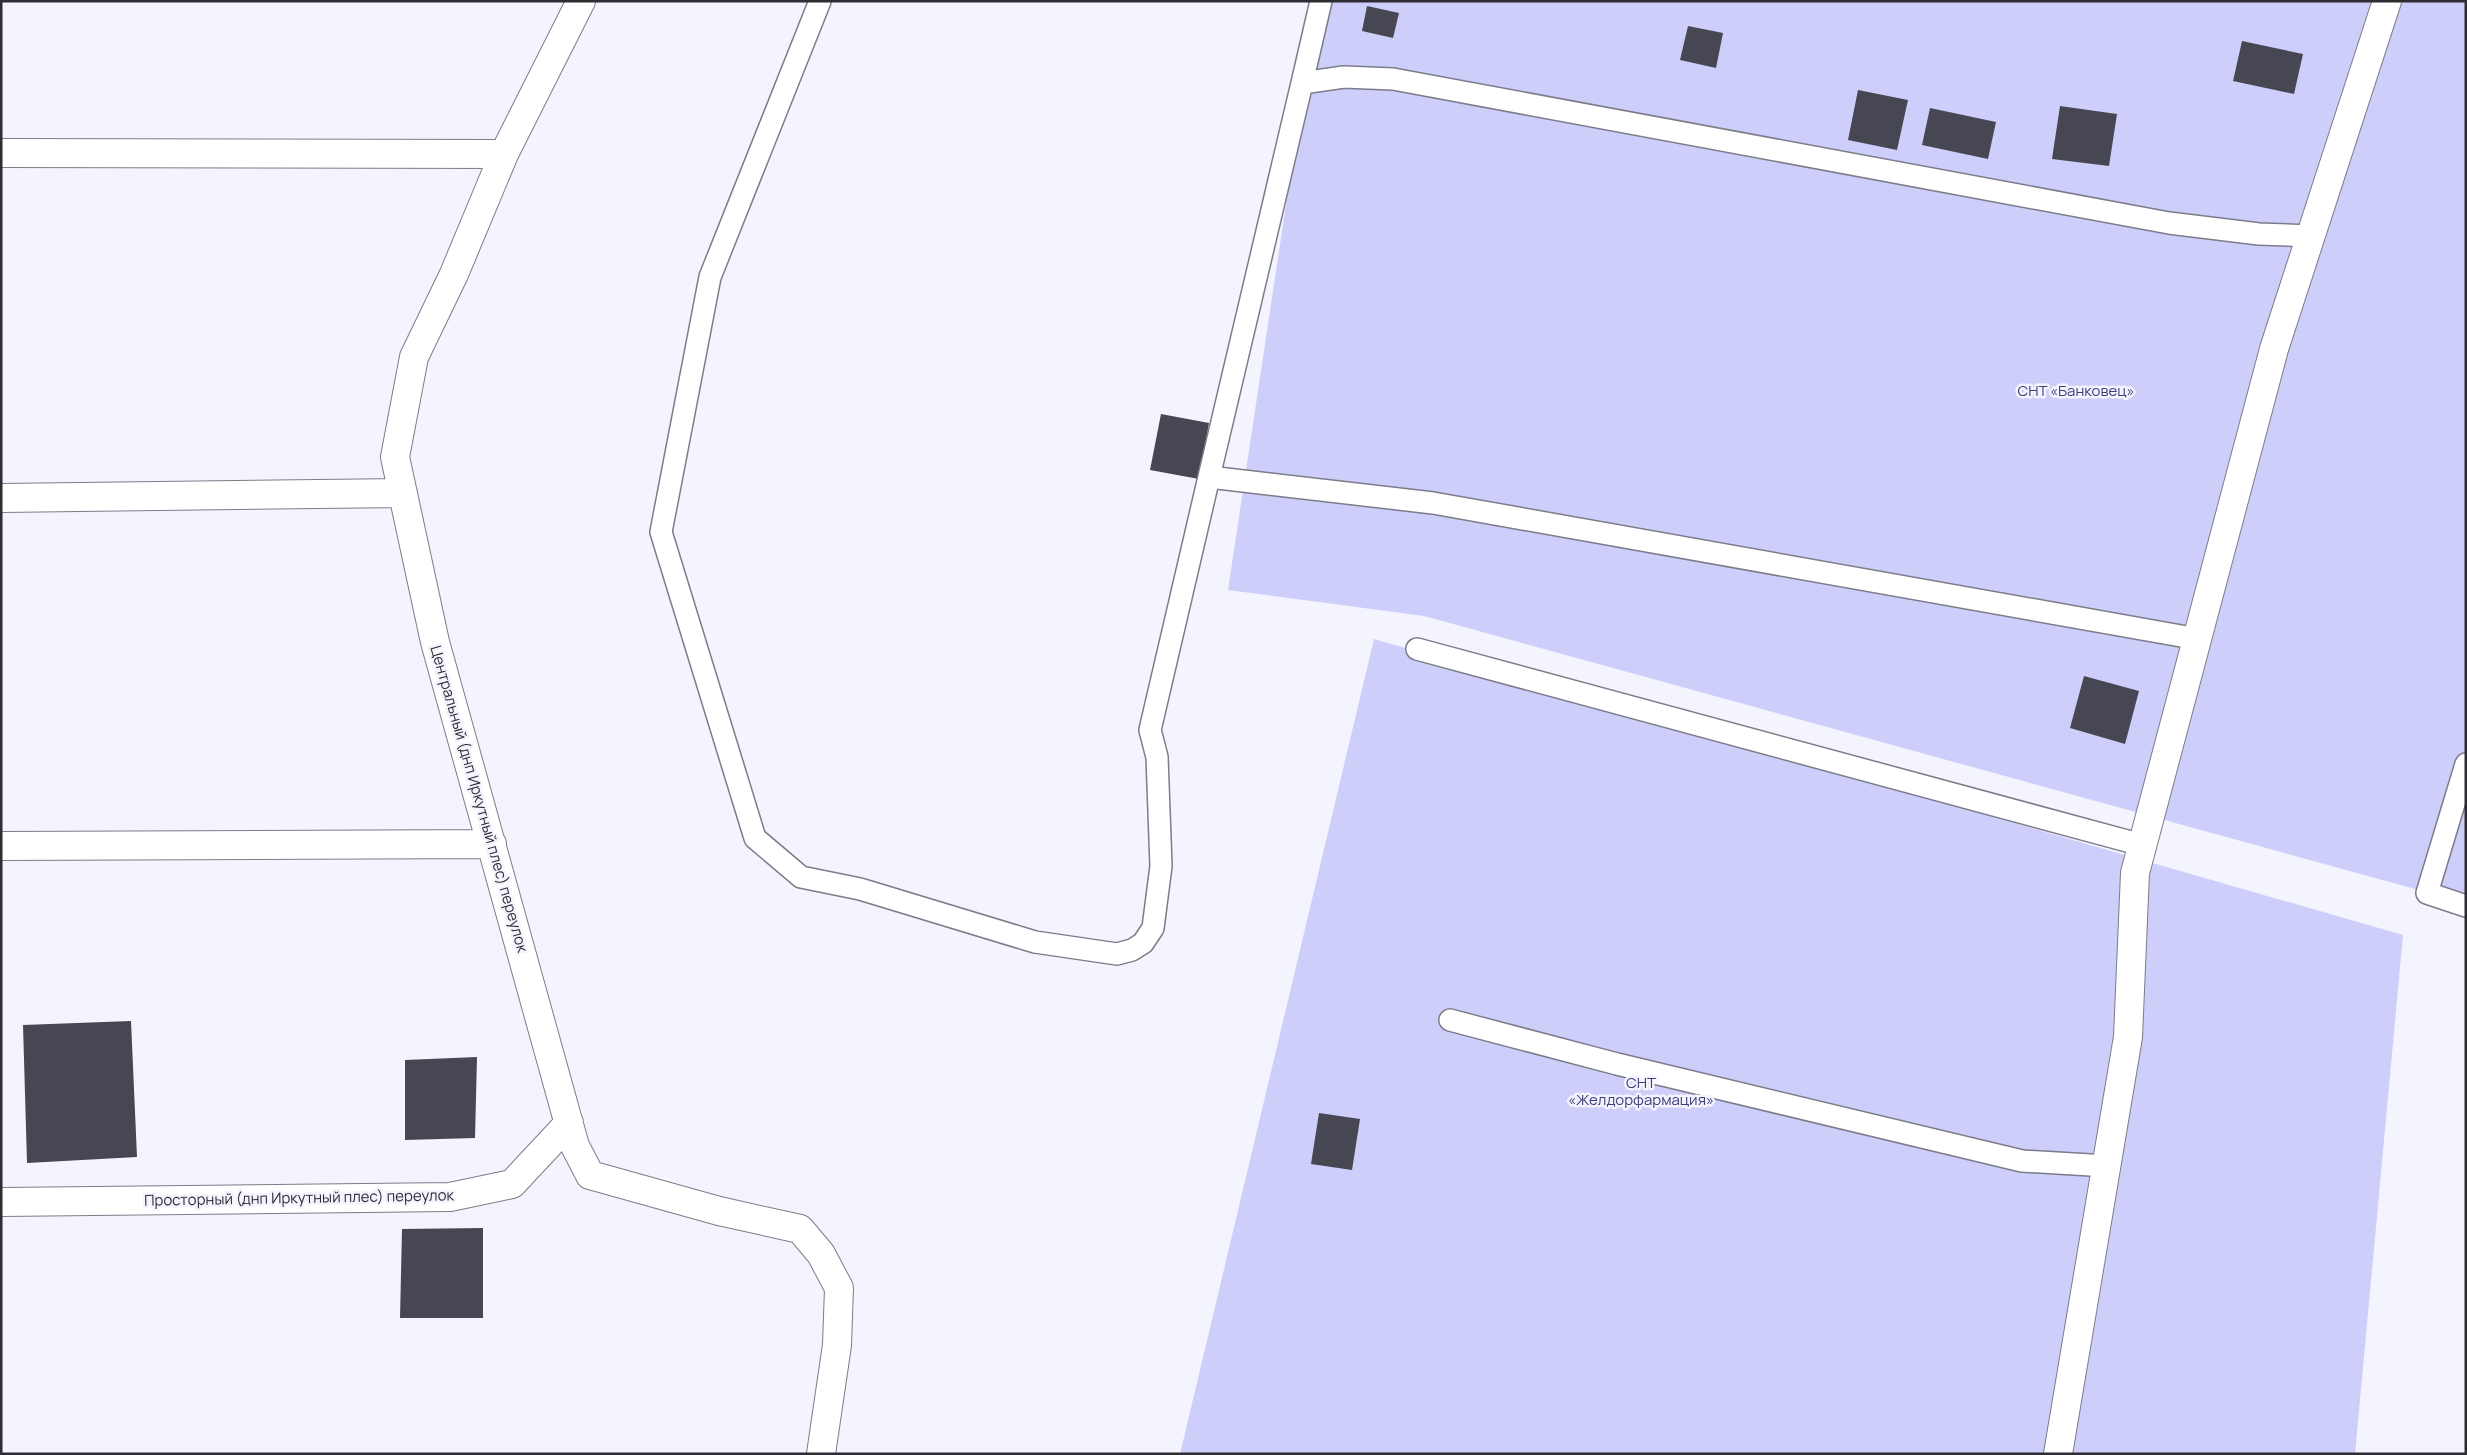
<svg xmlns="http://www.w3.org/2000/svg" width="2467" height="1455" font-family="Manrope,sans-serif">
<rect width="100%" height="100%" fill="#f4f4fe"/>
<path fill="#cecefa" d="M 1323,1 L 2466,1 L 2466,903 L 1424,616 L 1228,590 L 1304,85 Z
M 1374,639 L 2403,935 L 2355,1454 L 1180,1454 Z"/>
<path fill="#474753" d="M 1367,6 L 1399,13 L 1393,38 L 1362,31 Z
M 1688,26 L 1723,33 L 1716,68 L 1680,60 Z
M 2242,41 L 2303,54 L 2294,94 L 2233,81 Z
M 1858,90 L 1908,100 L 1897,150 L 1848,140 Z
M 2060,106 L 2117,114 L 2109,166 L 2052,159 Z
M 1930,108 L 1996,122 L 1988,159 L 1922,145 Z
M 1161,414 L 1209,423 L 1199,479 L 1150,470 Z
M 2084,676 L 2139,691 L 2125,744 L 2070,728 Z
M 131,1021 L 137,1157 L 27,1163 L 23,1025 Z
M 477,1057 L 475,1138 L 405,1140 L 405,1060 Z
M 1319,1113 L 1360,1119 L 1352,1170 L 1311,1164 Z
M 483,1228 L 483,1318 L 400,1318 L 402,1229 Z"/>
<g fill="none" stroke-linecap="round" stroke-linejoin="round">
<g stroke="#7c7c8a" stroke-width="24">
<path id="lane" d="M 820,1 L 710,277 L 661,532 L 755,838 L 801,877 L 860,889 L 1035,942 L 1117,954 L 1132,950 L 1143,943 L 1153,928 L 1161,866 L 1157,757 L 1150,730 L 1209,477
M 1302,83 L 1321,1
M 2198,639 L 1433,503 L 1209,477 L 1302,83 L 1344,77 L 1393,79 L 2169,223 L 2259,234 L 2311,236
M 1417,649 L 2142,845
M 2466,764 L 2427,893 L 2466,906
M 1450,1020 L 1617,1064 L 2022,1161 L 2107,1166"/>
</g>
<g stroke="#7c7c8a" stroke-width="30">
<path id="street" d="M 581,1 L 504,154 L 454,274 L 414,357 L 395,457 L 435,642 L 575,1146 L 590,1175 L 719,1211 L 800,1229 L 821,1254 L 839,1288 L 837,1345 L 821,1454
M 1,153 L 504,154
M 1,498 L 403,493
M 1,846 L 492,844
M 1,1202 L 450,1197 L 512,1184 L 569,1123
M 2058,1454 L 2128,1037 L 2135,873 L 2274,349 L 2387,1"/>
</g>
<use href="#lane" stroke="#fff" stroke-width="21"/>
<use href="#street" stroke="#fff" stroke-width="28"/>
</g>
<g text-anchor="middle" stroke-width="5" stroke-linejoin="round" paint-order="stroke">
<g font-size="15" fill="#413b7b" stroke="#f4f4fe">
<text x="2076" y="396">СНТ «Банковец»</text>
<text x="1641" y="1088">СНТ<tspan x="1641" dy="17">«Желдорфармация»</tspan></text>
</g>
<g font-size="15" fill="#2d2d33" stroke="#f4f4fe">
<text transform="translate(479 799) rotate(74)" y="5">Центральный (днп Иркутный плес) переулок</text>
<text transform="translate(299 1198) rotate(-1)" y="5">Просторный (днп Иркутный плес) переулок</text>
</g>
</g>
<rect width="2467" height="1455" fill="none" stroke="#2d2d33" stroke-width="5"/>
</svg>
